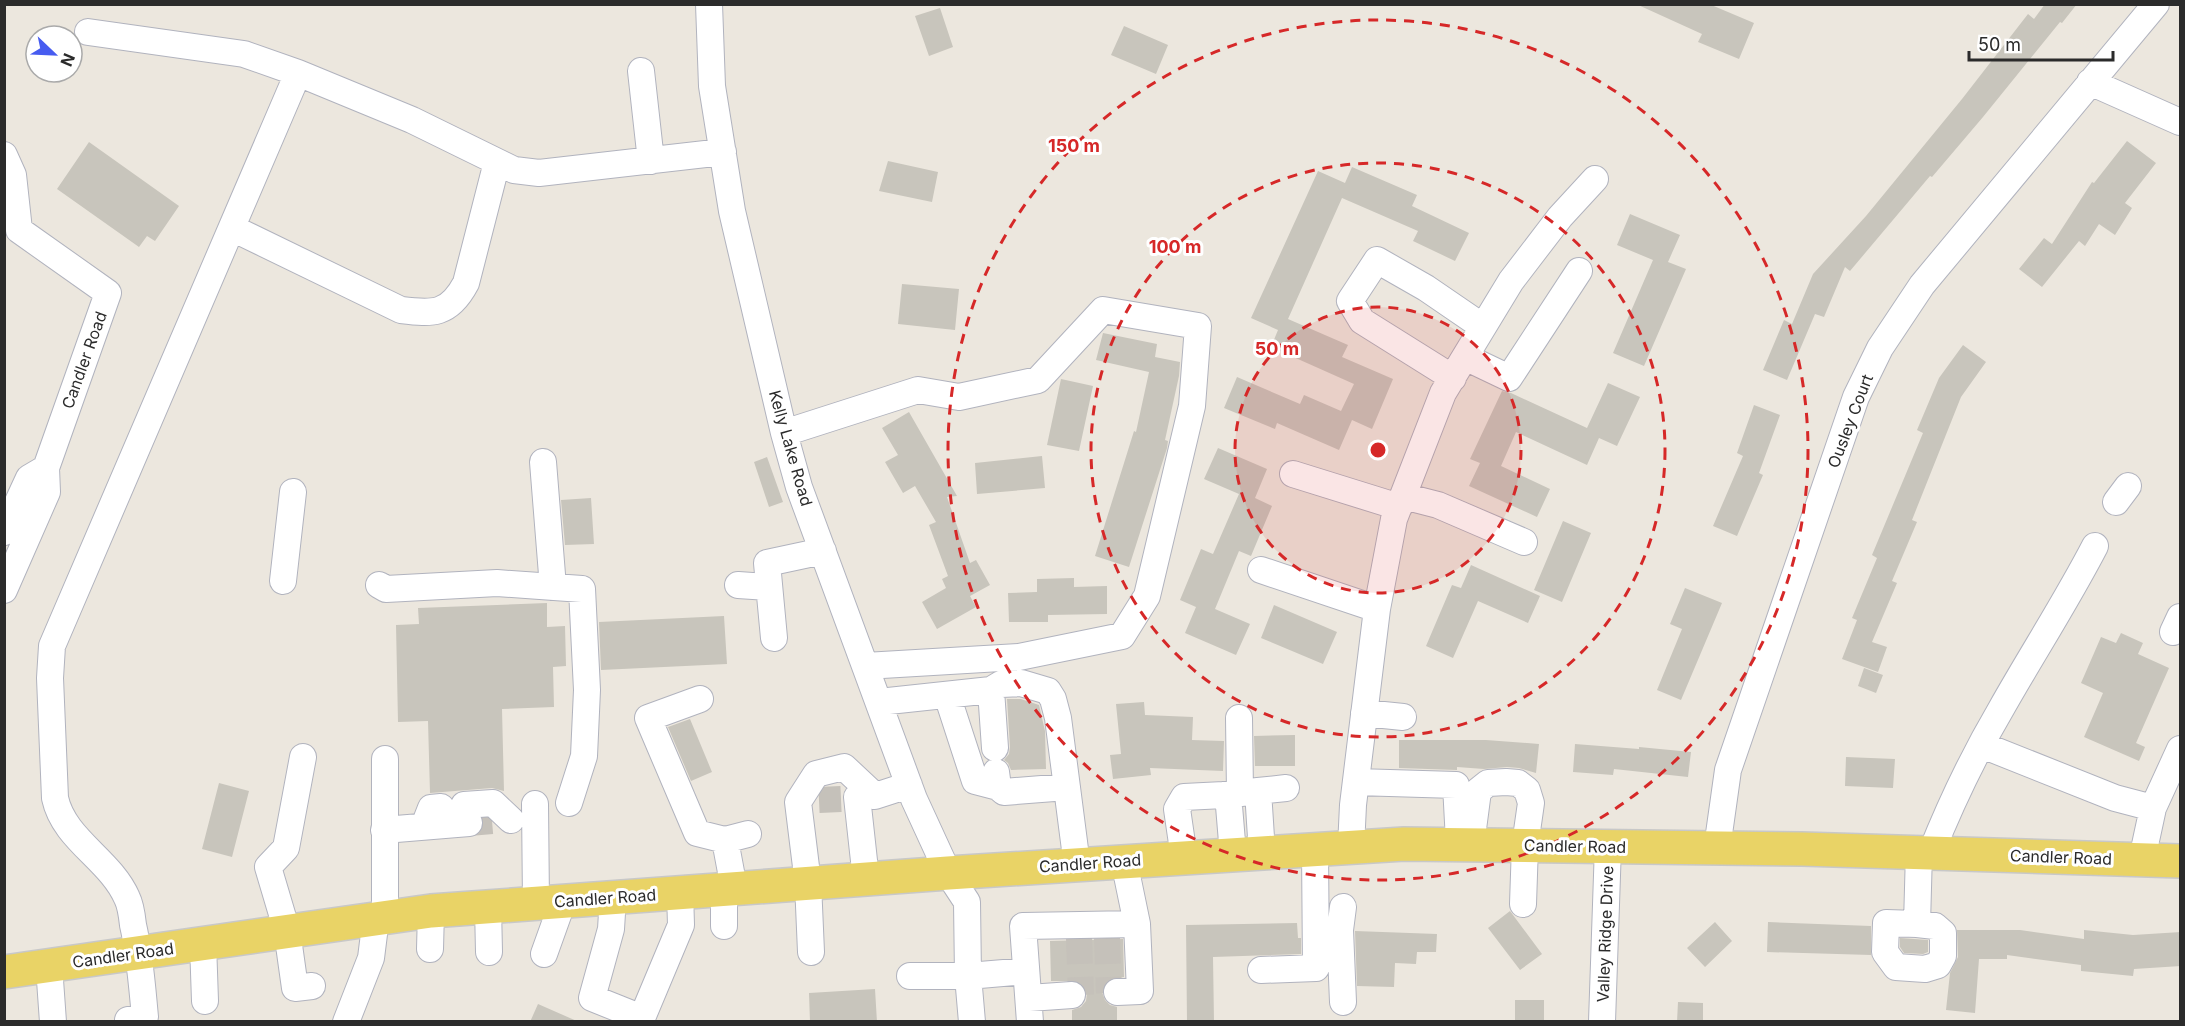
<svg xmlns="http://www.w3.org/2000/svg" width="2185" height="1026" font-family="Inter,sans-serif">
<rect width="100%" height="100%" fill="#ece7de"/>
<path fill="#c8c5bc" d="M 1636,4 L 1709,4 L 1754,23 L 1739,59 L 1698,42 L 1702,34 Z
M 2045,4 L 2077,4 L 2062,23 L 2060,22 L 1983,117 L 1932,177 L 1930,176 L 1850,271 L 1845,267 L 1824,317 L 1815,314 L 1787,380 L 1763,370 L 1784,320 L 1792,324 L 1813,274 L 1866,216 L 1962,99 L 2028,14 L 2034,19 Z
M 940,8 L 953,47 L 929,56 L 915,16 Z
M 1124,26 L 1168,45 L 1156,74 L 1111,55 Z
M 2127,141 L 2156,163 L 2125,203 L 2132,208 L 2115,235 L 2099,224 L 2085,246 L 2079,241 L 2042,287 L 2019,269 L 2044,238 L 2052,244 L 2092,182 L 2094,183 Z
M 89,142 L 179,206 L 155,241 L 147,236 L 139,247 L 57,189 Z
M 888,161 L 938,172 L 932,202 L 879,191 Z
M 1352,167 L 1417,195 L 1412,206 L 1469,233 L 1455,261 L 1413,241 L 1418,231 L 1342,198 L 1288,319 L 1348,345 L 1342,357 L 1393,379 L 1372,429 L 1352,420 L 1339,450 L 1277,423 L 1275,429 L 1224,408 L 1237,377 L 1300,404 L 1304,395 L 1341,411 L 1354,384 L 1271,347 L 1278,330 L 1251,318 L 1318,171 L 1345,183 Z
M 1630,214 L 1680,235 L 1668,262 L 1686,269 L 1644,366 L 1613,353 L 1653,260 L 1617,245 Z
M 902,284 L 959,289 L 955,330 L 898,324 Z
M 1103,333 L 1157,344 L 1155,357 L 1180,362 L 1179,376 L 1165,440 L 1168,441 L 1167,448 L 1129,567 L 1095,556 L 1134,431 L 1136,432 L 1149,372 L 1096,360 Z
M 1963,345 L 1986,362 L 1961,397 L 1912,520 L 1917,522 L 1892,581 L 1897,583 L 1872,642 L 1887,647 L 1878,672 L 1842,659 L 1857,620 L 1852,618 L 1877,558 L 1872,555 L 1923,433 L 1917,430 L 1939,378 Z
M 1061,379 L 1093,386 L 1079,451 L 1047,445 Z
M 1608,383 L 1640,397 L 1617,446 L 1599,438 L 1587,465 L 1516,432 L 1501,466 L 1550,489 L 1537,517 L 1469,486 L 1480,463 L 1470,459 L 1502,391 L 1511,393 L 1587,428 Z
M 1754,405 L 1780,415 L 1759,473 L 1763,475 L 1737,536 L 1713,526 L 1743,456 L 1737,453 Z
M 909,412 L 957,496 L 947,497 L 970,563 L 976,560 L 990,585 L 970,596 L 976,607 L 937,629 L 922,602 L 946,588 L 942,579 L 948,576 L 929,525 L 936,522 L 915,486 L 903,493 L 885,462 L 898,455 L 882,428 Z
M 1218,448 L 1267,469 L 1255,498 L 1272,506 L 1251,556 L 1239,551 L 1215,609 L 1250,624 L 1236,655 L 1185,633 L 1196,607 L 1180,600 L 1201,549 L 1213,554 L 1239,494 L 1204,479 Z
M 1042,456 L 1045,488 L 977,494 L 975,463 Z
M 767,457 L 783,502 L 769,507 L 754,462 Z
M 591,498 L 594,544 L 565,545 L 561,500 Z
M 1563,521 L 1591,533 L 1562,602 L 1534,590 Z
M 1471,565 L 1540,596 L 1528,623 L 1478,601 L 1453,658 L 1426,646 L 1452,585 L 1461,588 Z
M 1074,578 L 1074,587 L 1107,586 L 1107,614 L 1048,615 L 1048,622 L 1009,622 L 1008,593 L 1037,592 L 1037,579 Z
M 1685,588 L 1722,603 L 1681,700 L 1657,690 L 1682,629 L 1670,624 Z
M 547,603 L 547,627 L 565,626 L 566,666 L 553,667 L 554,707 L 502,709 L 504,791 L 492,788 L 430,793 L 428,721 L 398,722 L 396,625 L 419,624 L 418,608 Z
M 1274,605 L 1337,632 L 1323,664 L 1261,638 Z
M 724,616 L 727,664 L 601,670 L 599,622 Z
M 2121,633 L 2143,643 L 2138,654 L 2169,668 L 2136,743 L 2145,747 L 2139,761 L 2084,737 L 2103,693 L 2081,683 L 2101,637 L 2116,643 Z
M 1864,668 L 1883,675 L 1876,693 L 1858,686 Z
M 1007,699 L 1021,699 L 1039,705 L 1045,731 L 1046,769 L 1011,770 L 1008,763 L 1004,760 L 1009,754 L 1010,747 Z
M 1144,702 L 1145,715 L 1193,717 L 1192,740 L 1224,741 L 1223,771 L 1150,768 L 1151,775 L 1113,779 L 1110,755 L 1121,754 L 1116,704 Z
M 690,719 L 712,772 L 691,781 L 668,727 Z
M 1295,735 L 1295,766 L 1255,766 L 1254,736 Z
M 1399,740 L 1486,740 L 1539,744 L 1536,773 L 1519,768 L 1507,767 L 1484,769 L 1457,767 L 1457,770 L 1399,768 Z
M 1575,744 L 1639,749 L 1639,747 L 1691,752 L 1688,777 L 1614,769 L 1613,775 L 1573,772 Z
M 1846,757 L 1895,759 L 1893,788 L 1845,786 Z
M 219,783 L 249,791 L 232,857 L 202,849 Z
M 1510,911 L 1542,954 L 1520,970 L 1488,928 Z
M 1715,922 L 1732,941 L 1705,967 L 1687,948 Z
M 1768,922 L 1871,926 L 1871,955 L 1767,952 Z
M 1297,923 L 1298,938 L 1301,938 L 1301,954 L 1213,957 L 1214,1022 L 1187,1022 L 1186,925 Z
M 1957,930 L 2020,930 L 2084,939 L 2084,930 L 2133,935 L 2181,932 L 2181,966 L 2134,969 L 2133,976 L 2081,971 L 2081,965 L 2007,955 L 2007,959 L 1979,959 L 1975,1013 L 1946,1010 L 1950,973 L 1958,957 Z
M 1355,931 L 1437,934 L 1436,952 L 1417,952 L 1416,964 L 1395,963 L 1394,987 L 1357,986 Z
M 1900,938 L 1928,940 L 1928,952 L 1923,954 L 1904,953 L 1900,947 Z
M 1123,939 L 1124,977 L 1108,980 L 1103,986 L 1102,992 L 1105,1000 L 1110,1005 L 1117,1007 L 1117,1022 L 1072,1022 L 1072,1010 L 1081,1007 L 1086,1001 L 1087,993 L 1084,986 L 1078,981 L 1051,981 L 1050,941 Z
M 875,989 L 877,1022 L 810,1022 L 809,993 Z
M 1515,1000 L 1544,1000 L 1544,1022 L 1515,1022 Z
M 1678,1002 L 1703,1003 L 1703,1022 L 1677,1022 Z
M 538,1004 L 579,1022 L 530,1022 Z"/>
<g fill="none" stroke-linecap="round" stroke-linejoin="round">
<path stroke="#c5c1ba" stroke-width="26" stroke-dasharray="26 13" stroke-linecap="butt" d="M 819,800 L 841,799
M 469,823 L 492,821
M 1079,938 L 1081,995
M 1107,938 L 1109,993"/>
<g stroke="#b1b3be" stroke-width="28">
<path id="minor" d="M 709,4 L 712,86 L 732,211 L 784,433 L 799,487 L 914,799 L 948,873 L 967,902 L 968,976 L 972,1022
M 88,32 L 244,54 L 298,73
M 641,71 L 651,161
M 2090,82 L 2180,122
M 4,155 L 13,175 L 19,230 L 108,293 L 46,468 L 47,492 L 4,590
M 232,228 L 401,310 C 433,314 449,315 466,283 L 497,162
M 1465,357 L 1509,378 L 1579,271
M 1453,378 L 1362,321 L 1350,301 L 1377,260 L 1426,288 L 1483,327
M 784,433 L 918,390 L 959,397 L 1038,380 L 1103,310 L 1198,326 L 1192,406 L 1147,596 L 1122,636 L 1019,657 L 865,666
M 543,462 L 553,587
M 1293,474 L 1399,507
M 1403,496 L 1438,505 L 1524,542
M 2116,502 L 2128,486
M 4,532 L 29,478 L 46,468
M 1261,570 L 1377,609
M 283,581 L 293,492
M 379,585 L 386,589 L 497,583 L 582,589 L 587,690 L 584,756 L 569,803
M 738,585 L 769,587
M 2173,632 L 2180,617
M 774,638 L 767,563 L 823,551
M 991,690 L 995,748
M 947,695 L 975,781 L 998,787
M 700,699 L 648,718 L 697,833 L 725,840 L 748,834
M 879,702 L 991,690 L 1001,684 L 1021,683 L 1048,691 L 1053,699 L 1058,718 L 1077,865
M 1364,713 L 1403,717
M 1239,718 L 1240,793
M 1982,745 L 2115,798 L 2153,808
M 303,757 L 286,848 L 268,867 L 287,931 L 295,988 L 312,986
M 996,772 L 998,787 L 1004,792 L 1067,787
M 1356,782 L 1456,785 L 1459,841
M 1258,791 L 1286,788
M 1224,795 L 1258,791 L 1262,853
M 857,797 L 866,879
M 535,804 L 536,903
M 464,805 L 493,803 L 511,820
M 424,826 L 431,808 L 441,807
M 384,830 L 469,823
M 725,840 L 734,888
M 1471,844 L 1478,791 L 1488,783 L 1506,782 L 1518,783 L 1527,790 L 1531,803 L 1525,845 L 1523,904
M 1351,847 L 1353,805 L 1377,609 L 1394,519 L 1443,393 L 1511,281 L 1560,217 L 1595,179
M 1717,848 L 1728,770 L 1856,397 L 1880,348 L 1922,285 L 2156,4
M 1931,853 C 1951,803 1974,755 2001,709 C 2032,654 2066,602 2095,546
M 1184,857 L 1177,809 L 1184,797 L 1224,795 L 1229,806 L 1233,854
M 2142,859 L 2153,808 L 2180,749
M 613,897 L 611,929 L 592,998 L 642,1018 L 681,925 L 680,892
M 488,907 L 489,952
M 385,917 L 385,759
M 1917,924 L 1935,926 L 1943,933 L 1943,956 L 1938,965 L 1925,969 L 1896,967 L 1885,952 L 1886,923 L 1917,924 L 1919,852
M 724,926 L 724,889
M 203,943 L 205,1001
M 430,949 L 431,911
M 811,952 L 808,883 L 798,802 L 816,774 L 844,767 L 875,796 L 909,785
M 544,954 L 563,901
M 49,966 L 53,1022
M 1261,970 L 1316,968 L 1315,850
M 910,976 L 968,976 L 1026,971
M 1117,992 L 1140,991 L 1137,924 L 1124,861
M 1029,998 L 1072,995
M 1343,1002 L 1340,930 L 1343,907
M 128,1020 L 145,1017 C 142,986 140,955 133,925 C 132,916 131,906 127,898 C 110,859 64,840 55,798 L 50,678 L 52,646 L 298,73 L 412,120 L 514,170 L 539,173 L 723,152
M 346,1022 L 371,958 L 376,918
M 1030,1022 L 1023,926 L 1137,924
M 1602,1022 L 1608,846"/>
</g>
<g stroke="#c8c8c8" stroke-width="36">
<path id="major" d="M 4,972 L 431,911 L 948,873 L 1404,844 L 1802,849 L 2180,861"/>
</g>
<use href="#minor" stroke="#fff" stroke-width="26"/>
<use href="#major" stroke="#e9d366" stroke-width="33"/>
</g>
<circle cx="1378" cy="450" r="143" fill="#d62828" fill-opacity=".12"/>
<g fill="none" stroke="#d62828" stroke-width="3" stroke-dasharray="10 8">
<circle cx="1378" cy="450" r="143"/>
<circle cx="1378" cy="450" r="287"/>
<circle cx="1378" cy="450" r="430"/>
</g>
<g text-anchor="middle" stroke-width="6" stroke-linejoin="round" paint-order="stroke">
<g font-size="16" fill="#2b2b2b" stroke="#fff">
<text transform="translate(84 360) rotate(-70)" y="6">Candler Road</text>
<text transform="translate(1850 421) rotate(-69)" y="6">Ousley Court</text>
<text transform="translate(791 448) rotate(74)" y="6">Kelly Lake Road</text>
<text transform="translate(1575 846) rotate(1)" y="6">Candler Road</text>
<text transform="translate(2061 857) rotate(2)" y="6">Candler Road</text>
<text transform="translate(1090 863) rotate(-4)" y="6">Candler Road</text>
<text transform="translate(605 898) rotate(-4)" y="6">Candler Road</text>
<text transform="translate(1605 934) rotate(-88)" y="6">Valley Ridge Drive</text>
<text transform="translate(123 955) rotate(-8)" y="6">Candler Road</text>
</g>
</g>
<circle cx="1378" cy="450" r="9" fill="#d62828" stroke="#fff" stroke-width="3"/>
<g font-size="18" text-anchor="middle" font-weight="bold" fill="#d62828" stroke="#fff" stroke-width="6" stroke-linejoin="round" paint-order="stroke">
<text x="1074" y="152">150 m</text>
<text x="1175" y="253">100 m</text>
<text x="1277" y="355">50 m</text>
</g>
<rect width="2185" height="1026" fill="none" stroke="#2b2b2b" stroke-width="12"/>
<g transform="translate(54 54) rotate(113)"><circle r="28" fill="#ffffff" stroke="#aaaaaa" stroke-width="1.5"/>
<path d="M0-4.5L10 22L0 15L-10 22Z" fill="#475cf0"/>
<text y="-9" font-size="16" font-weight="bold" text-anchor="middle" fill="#2b2b2b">N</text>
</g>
<path d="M1969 51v9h144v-9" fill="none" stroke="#2b2b2b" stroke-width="3"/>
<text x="1978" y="51" font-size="18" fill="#2b2b2b" stroke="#ffffff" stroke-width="4.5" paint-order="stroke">50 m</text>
</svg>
